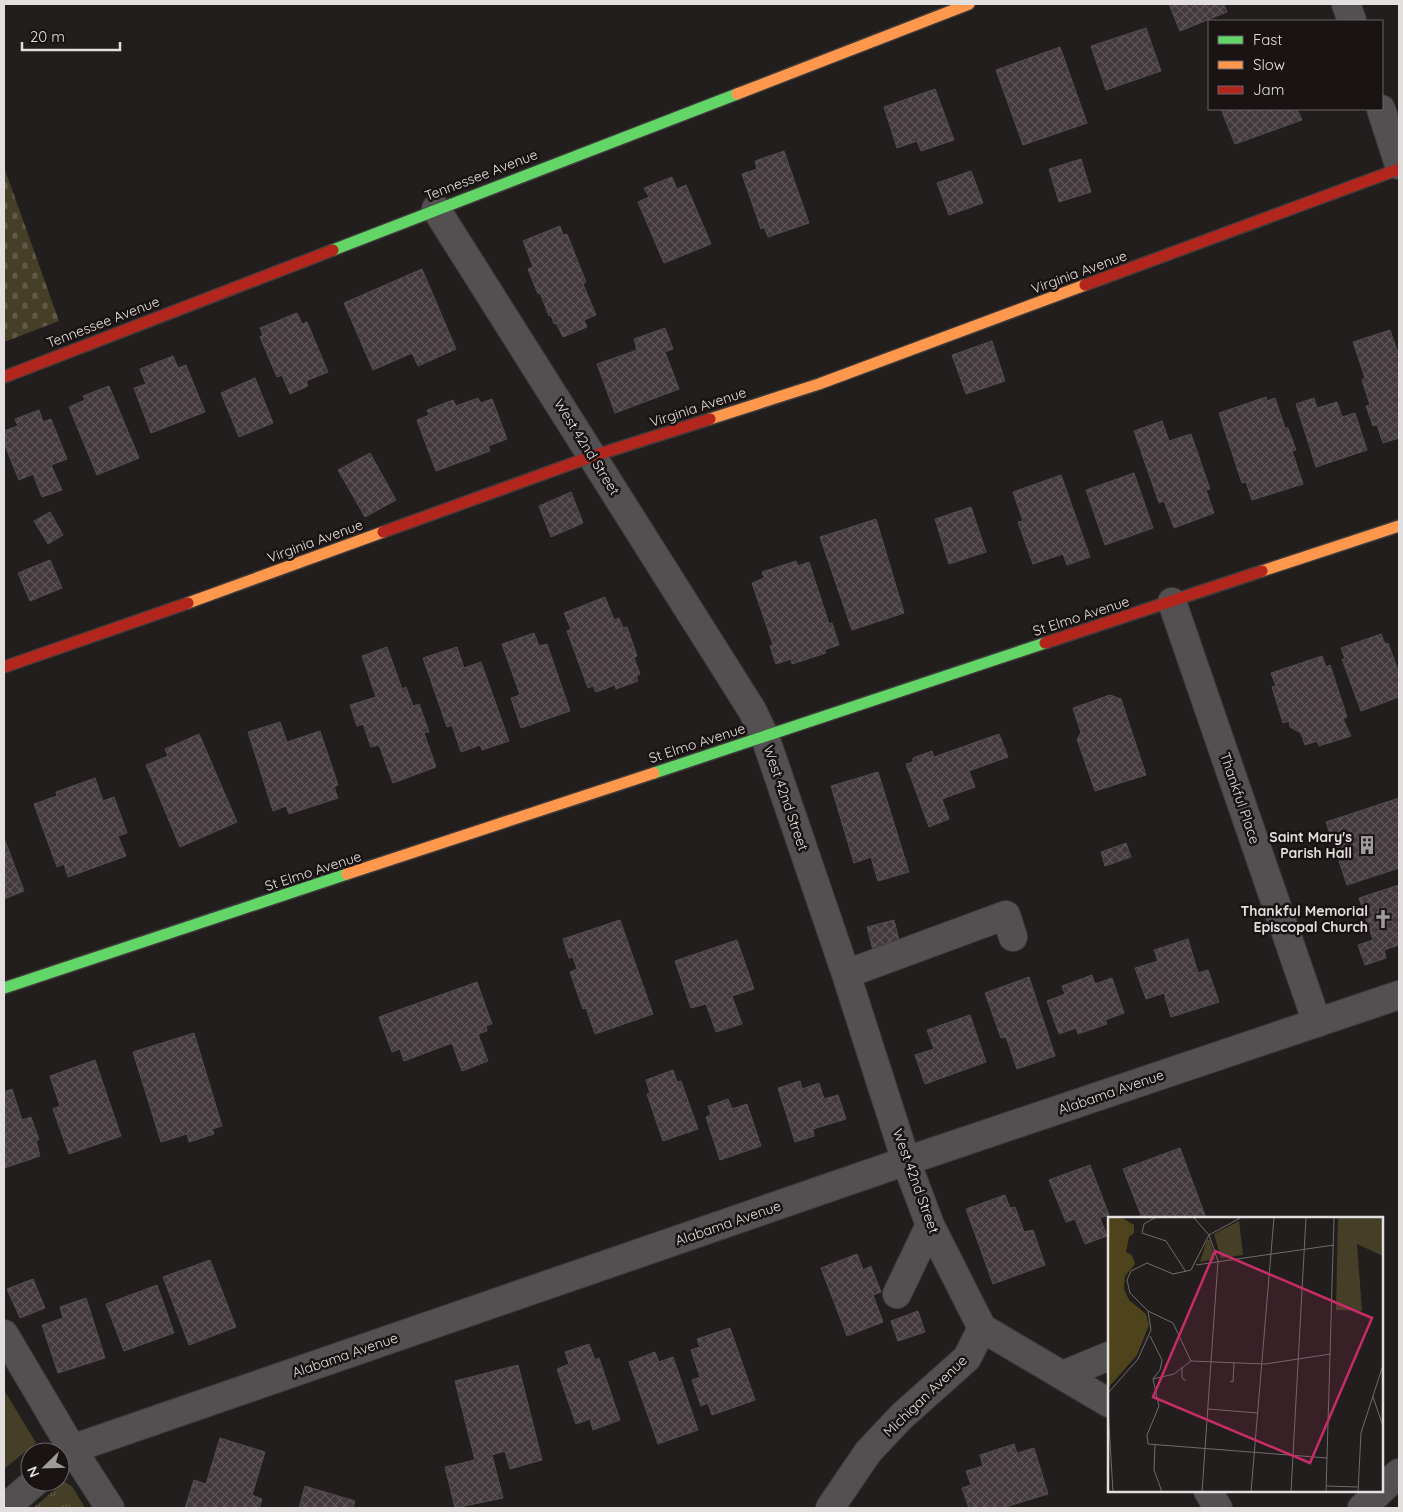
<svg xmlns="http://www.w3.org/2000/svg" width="1403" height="1512" font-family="Quicksand,sans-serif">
<defs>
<pattern id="grass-tufts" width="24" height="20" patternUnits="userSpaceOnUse" patternTransform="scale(1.25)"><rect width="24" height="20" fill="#453f27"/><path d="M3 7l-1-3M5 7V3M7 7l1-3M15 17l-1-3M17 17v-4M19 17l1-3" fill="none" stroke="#605a46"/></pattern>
<pattern id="cemetery-stones" width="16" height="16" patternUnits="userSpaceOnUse" patternTransform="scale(1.25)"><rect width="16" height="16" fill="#453f27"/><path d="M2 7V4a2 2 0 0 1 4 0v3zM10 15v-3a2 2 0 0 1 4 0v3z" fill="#605a46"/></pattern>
<pattern id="building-cross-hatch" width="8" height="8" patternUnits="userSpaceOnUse" patternTransform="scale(1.25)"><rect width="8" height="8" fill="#43393c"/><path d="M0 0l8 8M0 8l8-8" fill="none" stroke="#5e5558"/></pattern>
</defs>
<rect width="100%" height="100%" fill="#221e1d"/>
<path fill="url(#grass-tufts)" d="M 64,1482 L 72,1486 L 85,1508 L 33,1508 Z"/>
<path fill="url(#cemetery-stones)" d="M 4,167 L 59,321 L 4,342 Z"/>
<path fill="#453f27" d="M 4,1390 L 36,1443 L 4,1469 Z"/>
<path fill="url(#building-cross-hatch)" stroke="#504d4d" d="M 1169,4 L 1224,4 L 1227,12 L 1180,31 Z
M 1146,28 L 1161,71 L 1106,90 L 1091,46 Z
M 1060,47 L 1087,123 L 1023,145 L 996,70 Z
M 935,89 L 954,140 L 921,151 L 917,141 L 897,148 L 884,107 Z
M 1221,109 L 1297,109 L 1302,120 L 1235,144 Z
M 784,151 L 809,223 L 768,237 L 764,227 L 761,229 L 742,174 L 757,169 L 755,161 Z
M 1081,159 L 1091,192 L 1059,202 L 1049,169 Z
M 971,171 L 983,203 L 949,215 L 937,183 Z
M 672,177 L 677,189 L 686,185 L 711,244 L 664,263 L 638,202 L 649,197 L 644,188 Z
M 560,226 L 563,235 L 567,234 L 586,282 L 583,284 L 596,315 L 584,320 L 587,327 L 563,337 L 556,323 L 554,324 L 551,315 L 549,316 L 540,293 L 538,294 L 528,269 L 533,267 L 523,241 Z
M 422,269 L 456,349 L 418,366 L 412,353 L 373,370 L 344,303 Z
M 297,313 L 302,324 L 307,322 L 328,372 L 306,381 L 308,386 L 290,394 L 282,375 L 277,377 L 260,337 L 263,335 L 260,328 Z
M 665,328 L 673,349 L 665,352 L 679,389 L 615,413 L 597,364 L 637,350 L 634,339 Z
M 1390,330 L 1399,356 L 1399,438 L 1383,443 L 1377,425 L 1373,426 L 1366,406 L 1370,405 L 1362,380 L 1365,378 L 1353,342 Z
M 992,341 L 1005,381 L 966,394 L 952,355 Z
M 173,356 L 178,368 L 186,365 L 205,412 L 151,433 L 134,388 L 146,384 L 140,369 Z
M 255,378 L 273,423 L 239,437 L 221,393 Z
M 109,386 L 139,458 L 97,475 L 69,407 L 85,400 L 83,396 Z
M 1266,397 L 1267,401 L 1275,398 L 1285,428 L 1288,428 L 1296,450 L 1292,451 L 1303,484 L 1252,500 L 1246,482 L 1242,483 L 1219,413 Z
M 478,398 L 481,403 L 492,399 L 507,439 L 488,446 L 490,451 L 436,471 L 417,420 L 429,415 L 427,410 L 453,400 L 456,406 Z
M 1314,398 L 1317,408 L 1337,402 L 1342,417 L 1355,413 L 1367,450 L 1316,467 L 1296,404 Z
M 39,410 L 43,422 L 51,419 L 67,459 L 51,465 L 62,490 L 42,497 L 33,474 L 19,480 L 4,443 L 4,431 L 18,426 L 15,419 Z
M 1162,421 L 1169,441 L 1191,434 L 1210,489 L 1206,490 L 1214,513 L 1174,528 L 1164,501 L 1159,503 L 1134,431 Z
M 370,453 L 396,500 L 365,517 L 338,470 Z
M 1134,473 L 1153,528 L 1105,545 L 1086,490 Z
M 1061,475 L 1090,557 L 1067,565 L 1063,554 L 1033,564 L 1018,522 L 1023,521 L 1013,492 Z
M 571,492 L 583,523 L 551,537 L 539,506 Z
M 971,507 L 986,552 L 949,564 L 935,519 Z
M 50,512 L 63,535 L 48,544 L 34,521 Z
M 876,519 L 904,613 L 852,630 L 820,537 Z
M 50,560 L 62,588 L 30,601 L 18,573 Z
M 796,561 L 798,566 L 809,562 L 829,624 L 832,623 L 839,645 L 824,650 L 826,653 L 792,664 L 791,659 L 776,664 L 770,646 L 773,645 L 752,583 L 764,578 L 762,572 Z
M 605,597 L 614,620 L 619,618 L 623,628 L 627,627 L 637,656 L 634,658 L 640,674 L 636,676 L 638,681 L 616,689 L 615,685 L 596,692 L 593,686 L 588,688 L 567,631 L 571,629 L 564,613 Z
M 534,633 L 539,646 L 547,644 L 570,711 L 521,728 L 511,698 L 520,695 L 502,644 Z
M 1381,634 L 1385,644 L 1388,643 L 1399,673 L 1399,697 L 1361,711 L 1342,659 L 1345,659 L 1341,648 Z
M 387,647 L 402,689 L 406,687 L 413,706 L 419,704 L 429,732 L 424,733 L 436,767 L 393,783 L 379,745 L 371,747 L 363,724 L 357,726 L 350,705 L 376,697 L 362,656 Z
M 457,647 L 464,668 L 481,662 L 509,741 L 482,750 L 480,745 L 461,752 L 452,725 L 447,727 L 423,658 Z
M 1322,656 L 1326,667 L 1330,665 L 1347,717 L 1343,719 L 1351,736 L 1319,746 L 1317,741 L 1305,745 L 1301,733 L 1290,727 L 1289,721 L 1283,723 L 1272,687 L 1276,686 L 1271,673 Z
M 1110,695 L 1121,699 L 1146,775 L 1095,791 L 1077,739 L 1081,733 L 1073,708 Z
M 280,722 L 287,742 L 320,731 L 338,785 L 334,787 L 338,798 L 289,814 L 286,806 L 273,811 L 248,732 Z
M 199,734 L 237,822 L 180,847 L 146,765 L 168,756 L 165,749 Z
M 999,734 L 1008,757 L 969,771 L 975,787 L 942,799 L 949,819 L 929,827 L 906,764 L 913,762 L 913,758 L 932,751 L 934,757 Z
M 878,772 L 909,872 L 878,881 L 871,857 L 854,863 L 831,786 Z
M 95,778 L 103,801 L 114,797 L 127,833 L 118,836 L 126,856 L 68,877 L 64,864 L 57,867 L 34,804 L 57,796 L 56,792 Z
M 1399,798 L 1399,868 L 1347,885 L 1326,822 Z
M 4,838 L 24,891 L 4,899 Z
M 1126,843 L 1131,857 L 1105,866 L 1101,852 Z
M 1399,885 L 1399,945 L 1384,950 L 1386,958 L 1365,965 L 1358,945 L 1373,940 L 1359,898 Z
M 620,920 L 653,1014 L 595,1034 L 586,1008 L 583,1009 L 570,972 L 577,969 L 573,957 L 569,958 L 563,939 Z
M 894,920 L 901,948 L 874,954 L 867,927 Z
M 1188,939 L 1198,973 L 1208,970 L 1219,1002 L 1171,1017 L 1164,993 L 1146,999 L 1135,968 L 1158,961 L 1154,950 Z
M 737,940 L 754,989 L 732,996 L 742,1024 L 716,1032 L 706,1004 L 691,1008 L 675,961 Z
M 1092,975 L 1095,984 L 1112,978 L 1124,1013 L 1105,1020 L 1107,1024 L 1078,1034 L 1076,1028 L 1059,1034 L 1047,1001 L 1065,994 L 1062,986 Z
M 1029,977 L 1055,1056 L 1017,1069 L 1006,1037 L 1001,1038 L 985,993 Z
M 477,982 L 492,1024 L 486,1026 L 487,1031 L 478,1034 L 488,1061 L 462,1071 L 452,1043 L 404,1061 L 400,1049 L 392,1052 L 379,1017 Z
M 970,1015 L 986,1062 L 925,1084 L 915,1055 L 934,1049 L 927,1030 Z
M 194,1033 L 222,1126 L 212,1129 L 214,1134 L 189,1142 L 187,1134 L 161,1142 L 133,1052 Z
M 95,1060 L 121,1136 L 69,1154 L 53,1109 L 60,1106 L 50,1076 Z
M 673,1070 L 677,1082 L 681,1081 L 698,1129 L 663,1141 L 647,1094 L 650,1093 L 646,1080 Z
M 800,1081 L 802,1089 L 819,1083 L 824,1099 L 838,1095 L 846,1119 L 813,1129 L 814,1136 L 795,1142 L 778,1088 Z
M 12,1089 L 22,1120 L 31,1117 L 39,1140 L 36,1140 L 40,1156 L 4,1168 L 4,1092 Z
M 728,1099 L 732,1109 L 747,1104 L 761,1146 L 720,1160 L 706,1117 L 711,1115 L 708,1106 Z
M 1180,1148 L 1206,1218 L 1142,1218 L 1123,1169 Z
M 1090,1165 L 1109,1215 L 1100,1218 L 1107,1236 L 1085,1244 L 1075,1219 L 1066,1222 L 1049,1180 Z
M 1005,1195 L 1010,1208 L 1015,1207 L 1024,1232 L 1033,1230 L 1045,1265 L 993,1284 L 966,1209 Z
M 857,1254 L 863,1270 L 871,1266 L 881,1292 L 873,1295 L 883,1322 L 847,1336 L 821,1268 Z
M 210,1260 L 236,1327 L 189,1345 L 163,1277 Z
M 33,1279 L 45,1308 L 20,1318 L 7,1289 Z
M 157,1285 L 174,1333 L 124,1351 L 106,1304 Z
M 86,1298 L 105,1358 L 58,1373 L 42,1325 L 63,1318 L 60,1307 Z
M 918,1311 L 925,1332 L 898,1341 L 891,1321 Z
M 730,1328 L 755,1400 L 712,1415 L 708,1403 L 701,1406 L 692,1380 L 700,1377 L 691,1350 L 700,1347 L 697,1339 Z
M 589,1344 L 595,1360 L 599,1358 L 620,1420 L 593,1430 L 590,1419 L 576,1424 L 557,1369 L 569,1364 L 565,1352 Z
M 655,1352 L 659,1362 L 673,1357 L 698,1430 L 658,1444 L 629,1362 Z
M 518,1365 L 542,1460 L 510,1469 L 505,1451 L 492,1455 L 503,1498 L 455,1508 L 445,1467 L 475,1460 L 455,1381 Z
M 220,1438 L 265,1452 L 252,1495 L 262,1499 L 259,1508 L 185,1508 L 194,1480 L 206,1484 Z
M 1014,1444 L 1017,1453 L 1034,1448 L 1048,1494 L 1002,1508 L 969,1508 L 962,1488 L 971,1485 L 966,1471 L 983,1466 L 980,1455 Z
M 305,1486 L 355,1501 L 353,1508 L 299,1508 Z"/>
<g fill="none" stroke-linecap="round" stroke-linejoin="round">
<g stroke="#3e3b3a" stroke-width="30">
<path id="street" d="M 1346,4 L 1352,21
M 1381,109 L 1399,165
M 436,209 L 752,710 L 765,737 L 846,974 L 906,1161 L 930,1225 L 982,1328
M 1172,602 L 1317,1023
M 846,974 L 1006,915 L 1013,937
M 897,1294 L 930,1225
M 982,1328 L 1109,1403
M 4,1334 L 72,1449 L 110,1508
M 1063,1375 L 1109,1356
M 60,1459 L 72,1449 L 906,1161 L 1399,995
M 1382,1489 L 1399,1473
M 1208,1491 L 1218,1508
M 5,1508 L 35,1482
M 830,1508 L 868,1452 L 902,1416 L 967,1358 L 982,1328
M 1362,1508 L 1380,1491"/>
</g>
<g stroke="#3e3b3a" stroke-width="14">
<path id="fast" d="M 333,250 L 737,94
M 654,773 L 1045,643
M 4,988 L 347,874"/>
</g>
<g stroke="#3e3b3a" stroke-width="14">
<path id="slow" d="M 737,94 L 969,4
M 710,419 L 819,384 L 1085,285
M 1262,571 L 1399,526
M 188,603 L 383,532
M 347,874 L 654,773"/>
</g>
<g stroke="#3e3b3a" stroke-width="14">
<path id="jam" d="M 1085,285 L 1399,169
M 4,377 L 333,250
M 383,532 L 593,456 L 710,419
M 1045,643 L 1262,571
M 4,667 L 188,603"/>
</g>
<use href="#street" stroke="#525050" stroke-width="28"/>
<use href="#fast" stroke="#63d668" stroke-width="11"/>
<use href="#slow" stroke="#ff974d" stroke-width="11"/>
<use href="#jam" stroke="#b3261e" stroke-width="11"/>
</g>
<defs>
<g id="building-bare" transform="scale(1.5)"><path d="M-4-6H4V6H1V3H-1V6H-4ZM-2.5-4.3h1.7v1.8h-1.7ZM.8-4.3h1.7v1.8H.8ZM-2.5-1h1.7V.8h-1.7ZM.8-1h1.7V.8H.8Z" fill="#9f9b9a" stroke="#191313" stroke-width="2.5" paint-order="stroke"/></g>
<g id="church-bare" transform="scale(1.5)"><path d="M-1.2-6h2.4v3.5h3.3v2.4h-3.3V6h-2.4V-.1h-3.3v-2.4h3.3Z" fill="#9f9b9a" stroke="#191313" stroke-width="2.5" paint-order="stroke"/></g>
</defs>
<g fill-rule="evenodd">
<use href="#building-bare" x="1367" y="845"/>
<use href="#church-bare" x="1383" y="919"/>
</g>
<g text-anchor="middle" stroke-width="5" stroke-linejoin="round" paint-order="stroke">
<g font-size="14" fill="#e3dfde" stroke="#191313">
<text transform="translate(481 175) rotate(-21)" y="5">Tennessee Avenue</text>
<text transform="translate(1079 272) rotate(-20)" y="5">Virginia Avenue</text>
<text transform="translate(103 322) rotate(-21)" y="5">Tennessee Avenue</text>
<text transform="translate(698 407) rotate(-18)" y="5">Virginia Avenue</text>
<text transform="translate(587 447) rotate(58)" y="5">West 42nd Street</text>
<text transform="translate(315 541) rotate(-20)" y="5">Virginia Avenue</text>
<text transform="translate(1081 616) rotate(-18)" y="5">St Elmo Avenue</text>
<text transform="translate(697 743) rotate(-18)" y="5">St Elmo Avenue</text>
<text transform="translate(786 798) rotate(71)" y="5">West 42nd Street</text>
<text transform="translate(1240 798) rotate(71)" y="5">Thankful Place</text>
<text transform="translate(313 871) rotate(-18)" y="5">St Elmo Avenue</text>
<text transform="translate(1111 1092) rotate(-19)" y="5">Alabama Avenue</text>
<text transform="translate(916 1181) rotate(70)" y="5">West 42nd Street</text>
<text transform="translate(728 1223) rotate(-19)" y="5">Alabama Avenue</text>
<text transform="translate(345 1355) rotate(-19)" y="5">Alabama Avenue</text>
<text transform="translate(925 1396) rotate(-44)" y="5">Michigan Avenue</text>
</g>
<g font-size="14" font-weight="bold" fill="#e3dfde" stroke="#191313" text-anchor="end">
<text x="1352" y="842">Saint Mary's<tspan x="1352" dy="16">Parish Hall</tspan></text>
<text x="1368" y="916">Thankful Memorial<tspan x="1368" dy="16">Episcopal Church</tspan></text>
</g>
</g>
<g transform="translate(1108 1217)">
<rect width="275" height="275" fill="#221e1d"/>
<path d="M 99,23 L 102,23 L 107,42 L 92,45 Z" fill="#453f27"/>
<path d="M 0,0 L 13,0 L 26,8 L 26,16 L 21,20 L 18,35 L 24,38 L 27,47 L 17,59 L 16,72 L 21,83 L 38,97 L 41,108 L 29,138 L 0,171 Z" fill="#4e431a"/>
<path d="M 230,0 L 275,0 L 275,39 L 249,27 L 254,94 L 228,93 Z" fill="#453f27"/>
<path d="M 131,4 L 135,38 L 113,41 L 106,17 Z" fill="#453f27"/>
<path fill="none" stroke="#6f6b6a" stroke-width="1" d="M 48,0 L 36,7 L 34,16 L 58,24 L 78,55M 86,1 L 101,18 L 110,44 L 94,275M 88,48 L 226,28M 40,94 L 65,106 L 83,144M 42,119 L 54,143 L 52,153 L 45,162M 83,144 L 66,157 L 45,162 L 51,189 L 39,218 L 40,227 L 219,241M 83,144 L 157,147 L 223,137M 74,150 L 74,161 L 78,164M 122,164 L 125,165 L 126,146M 0,176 L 30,142 L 43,113 L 40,94 L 22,76 L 19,63 L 23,54 L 39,46 L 65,57 L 83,53 L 101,18 L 134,0M 265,180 L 275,209M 0,192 L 5,275M 100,192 L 150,196M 47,227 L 46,253 L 54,275M 219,269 L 250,270M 143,275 L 166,0M 183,275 L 198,0M 218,275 L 226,0M 250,275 L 253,216 L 275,148"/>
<path fill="#c52c68" fill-opacity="0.15" stroke="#c52c68" stroke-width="2.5" d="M 107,34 L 264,101 L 202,246 L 45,180 Z"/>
<rect width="275" height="275" fill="none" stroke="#e3dfde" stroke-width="2.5"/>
</g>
<rect width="1403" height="1512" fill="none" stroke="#e3dfde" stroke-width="10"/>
<rect x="1208" y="20" width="175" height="90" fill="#191313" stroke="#6a6564"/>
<rect x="1218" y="36" width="25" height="8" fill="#63d668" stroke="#6a6564"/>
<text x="1253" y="45" font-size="15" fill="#e3dfde">Fast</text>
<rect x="1218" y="61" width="25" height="8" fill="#ff974d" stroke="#6a6564"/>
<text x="1253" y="70" font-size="15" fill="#e3dfde">Slow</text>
<rect x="1218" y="86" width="25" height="8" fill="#b3261e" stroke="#6a6564"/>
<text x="1253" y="95" font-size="15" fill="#e3dfde">Jam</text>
<g transform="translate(45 1467) rotate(247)"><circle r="24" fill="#191313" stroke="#6a6564"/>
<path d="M0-4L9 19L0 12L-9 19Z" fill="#9f9b9a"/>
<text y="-8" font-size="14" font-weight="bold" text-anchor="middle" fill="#e3dfde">N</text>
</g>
<path d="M22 42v8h98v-8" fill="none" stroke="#e3dfde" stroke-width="2.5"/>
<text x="30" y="42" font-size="15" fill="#e3dfde" stroke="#191313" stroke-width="4" paint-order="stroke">20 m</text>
</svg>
